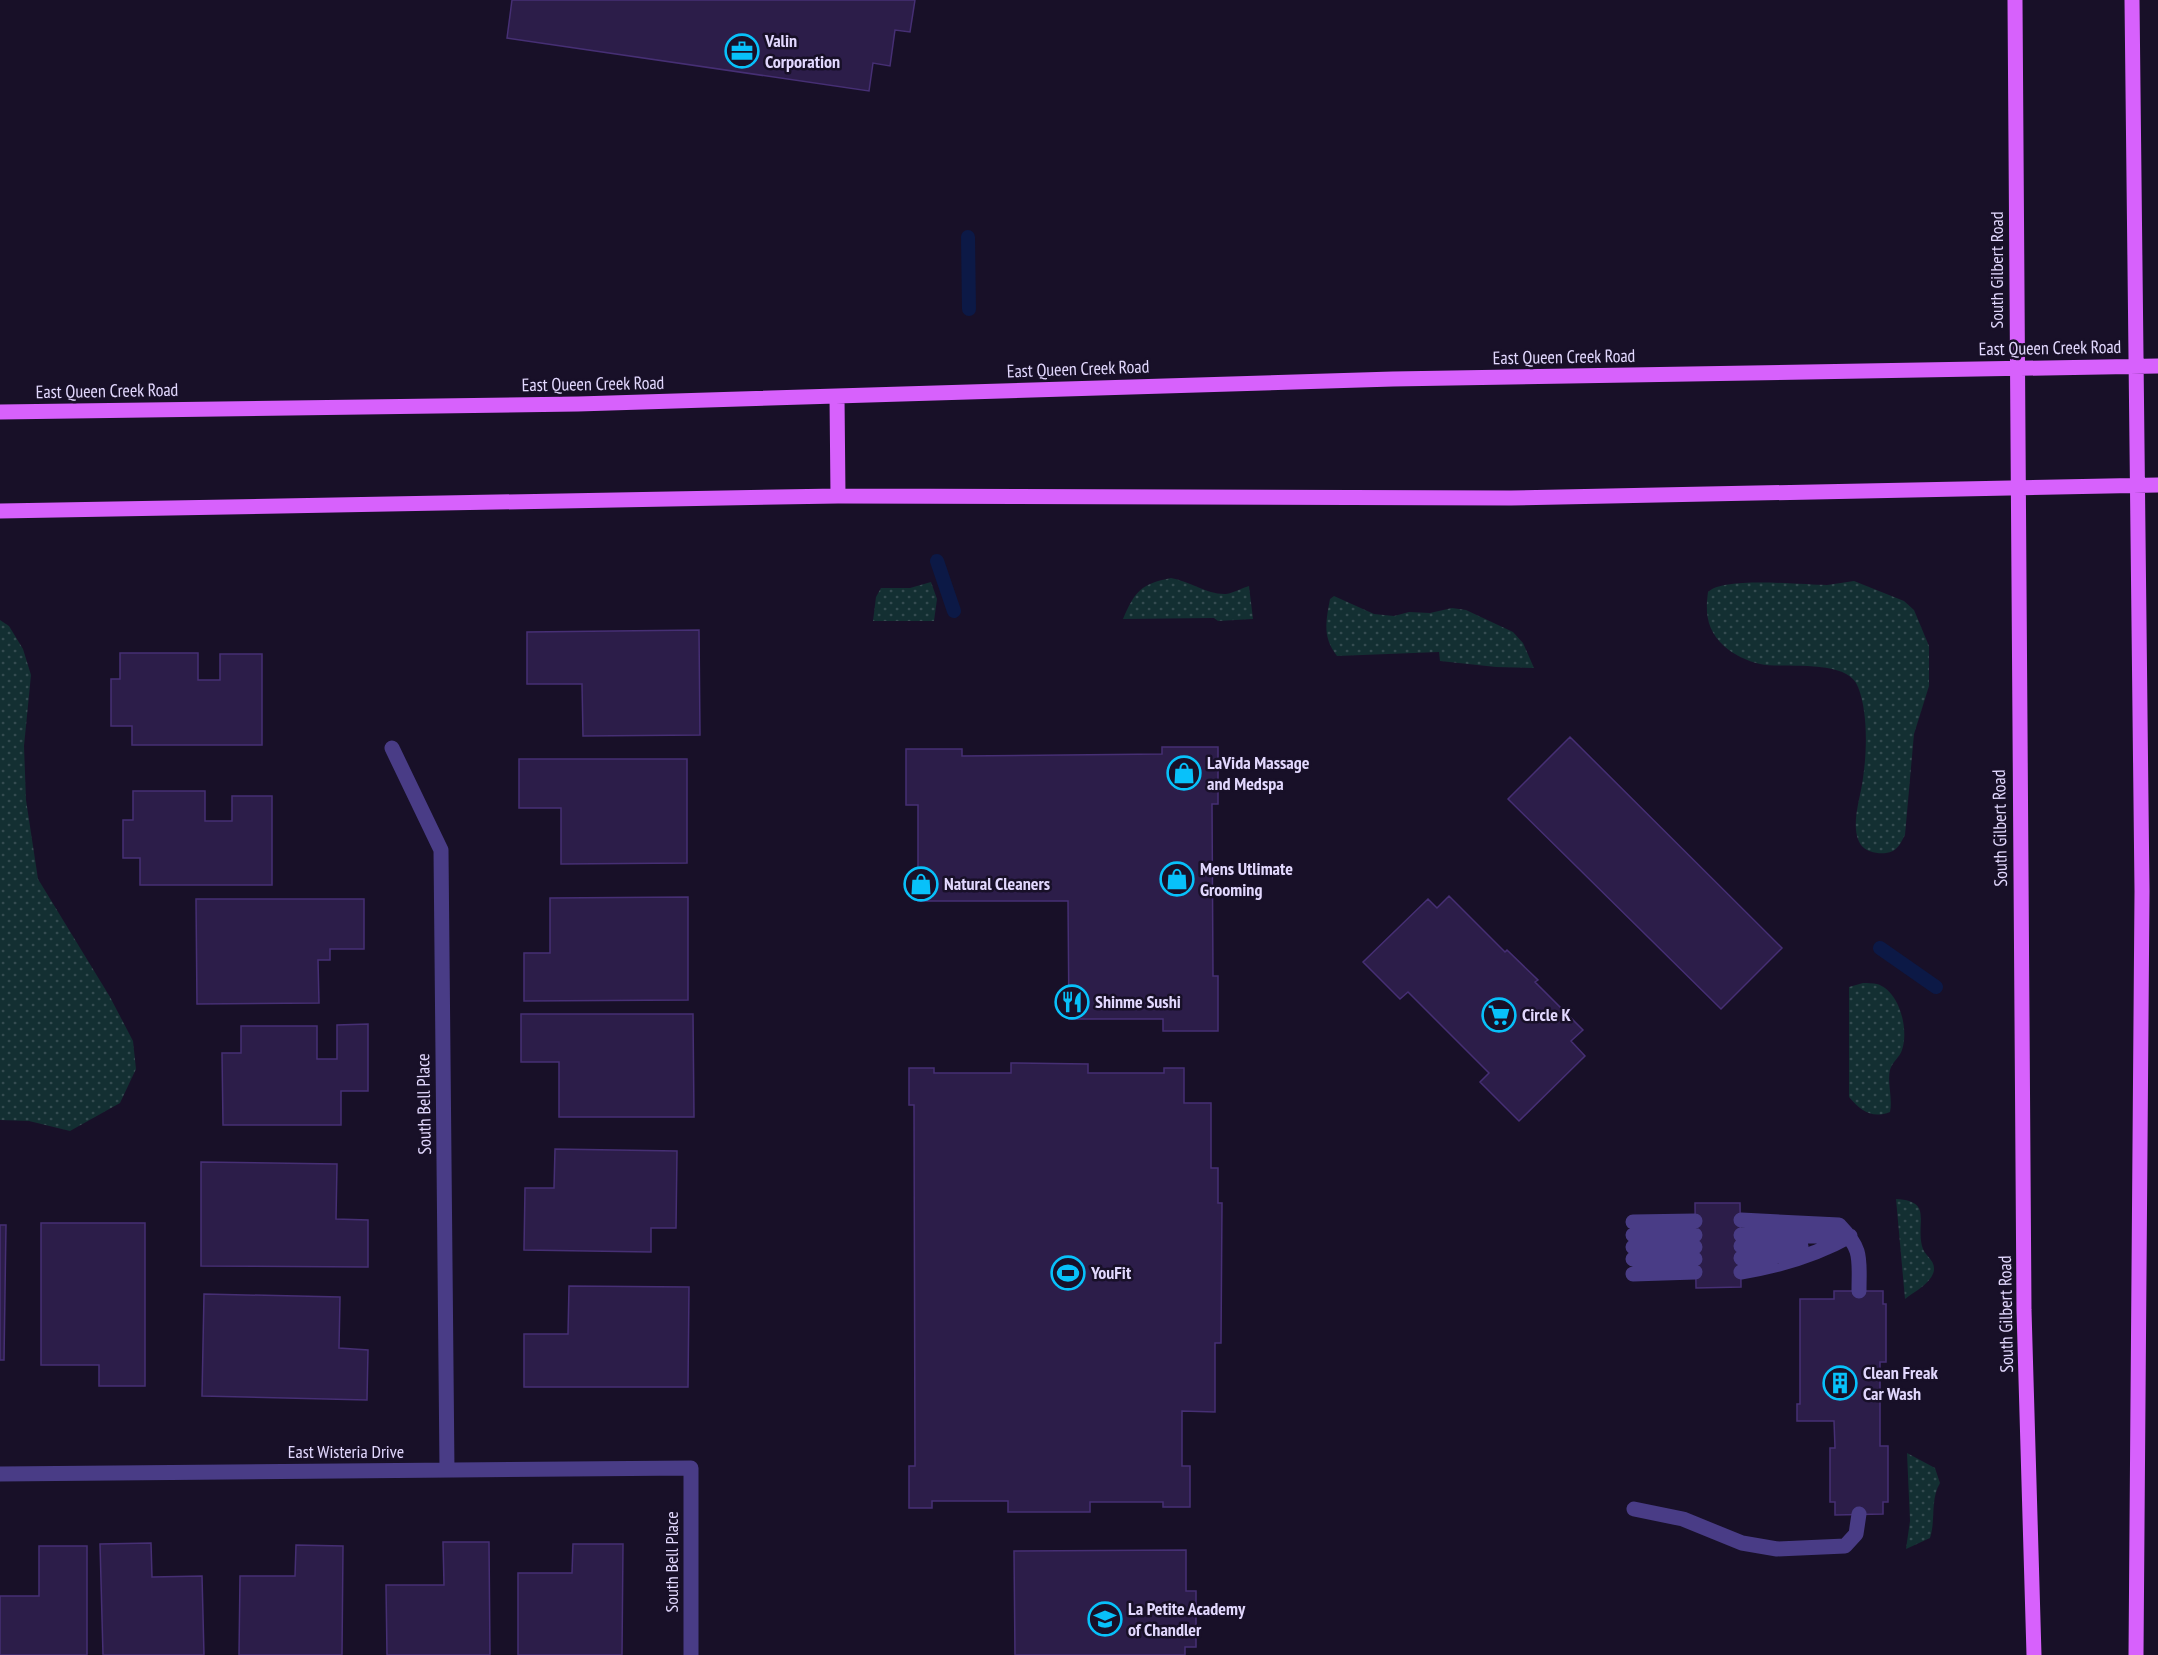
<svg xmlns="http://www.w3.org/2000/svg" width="2158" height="1655" font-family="'PT Sans Narrow',sans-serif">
<defs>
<pattern id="grass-dots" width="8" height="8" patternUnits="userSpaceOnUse" patternTransform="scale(1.5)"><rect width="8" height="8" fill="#132f32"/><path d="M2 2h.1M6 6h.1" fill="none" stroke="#354c51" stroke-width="1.8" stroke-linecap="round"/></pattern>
</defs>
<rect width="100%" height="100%" fill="#181028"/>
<path fill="url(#grass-dots)" d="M 1171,578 C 1189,581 1208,595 1226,594 C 1234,593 1241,588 1249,586 L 1253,619 L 1218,621 L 1214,618 L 1123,619 C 1135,591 1141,584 1171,578 Z
M 1854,581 L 1904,601 L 1914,610 L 1929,646 L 1929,686 L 1914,734 L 1905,835 C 1900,844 1897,852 1886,853 C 1878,854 1866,852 1861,845 C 1849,827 1861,797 1863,778 C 1867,751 1868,712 1858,687 C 1848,658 1783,669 1760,664 C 1747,661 1734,655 1724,646 C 1707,630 1705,614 1708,592 C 1724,576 1802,585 1827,585 C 1836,584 1845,582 1854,581 Z
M 931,582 L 937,599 L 934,621 L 873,621 L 876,597 L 881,588 L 910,588 Z
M 1334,596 L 1374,614 L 1394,616 L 1409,612 L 1430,613 L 1452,608 L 1466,610 L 1513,632 L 1523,643 L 1534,668 L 1496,667 L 1440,661 L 1439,652 L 1337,656 C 1322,637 1326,621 1330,599 Z
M 0,620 L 9,626 L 23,649 L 31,675 L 24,746 L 26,800 L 38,879 L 110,997 L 133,1041 L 136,1069 L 120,1103 L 70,1131 L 29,1121 L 0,1120 Z
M 1863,983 C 1867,983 1873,983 1877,984 C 1900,991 1909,1030 1902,1050 C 1900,1057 1892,1062 1890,1070 C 1887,1083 1893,1099 1890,1112 C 1872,1119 1861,1111 1849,1097 L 1849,987 Z
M 1896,1199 C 1933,1201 1916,1221 1922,1246 C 1924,1256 1935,1259 1934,1270 C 1932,1283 1914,1292 1905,1299 Z
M 1907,1453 L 1935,1468 L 1940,1483 C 1930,1500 1936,1519 1930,1538 L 1906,1549 L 1910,1521 Z"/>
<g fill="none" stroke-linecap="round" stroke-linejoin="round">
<path stroke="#0c1946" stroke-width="14" d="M 968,237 L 969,309
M 937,561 L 954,611
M 1880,948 L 1936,987"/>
</g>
<path fill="#2c1d49" stroke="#462f74" stroke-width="1.5" d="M 512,0 L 915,0 L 910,32 L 895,30 L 890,66 L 873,63 L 869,91 L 507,38 Z
M 699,630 L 700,735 L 583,736 L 582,684 L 527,684 L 527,632 Z
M 120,653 L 198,653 L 198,680 L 220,680 L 220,654 L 262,654 L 262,745 L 132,745 L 132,726 L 111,726 L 111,679 L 120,679 Z
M 1570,737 L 1782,948 L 1721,1009 L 1508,799 Z
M 1162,747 L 1218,747 L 1218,804 L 1212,804 L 1213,976 L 1218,976 L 1218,1031 L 1163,1031 L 1163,1019 L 1069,1019 L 1068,901 L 918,901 L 918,805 L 906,805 L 906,749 L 962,749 L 962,756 L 1162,754 Z
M 519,759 L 687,759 L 687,863 L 561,864 L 561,808 L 519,808 Z
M 133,791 L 205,791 L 205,821 L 232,821 L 232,796 L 272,796 L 272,885 L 140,885 L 140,858 L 123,858 L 123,820 L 133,820 Z
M 1449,896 L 1505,952 L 1507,950 L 1538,980 L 1535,982 L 1583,1030 L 1571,1041 L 1585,1056 L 1519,1121 L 1480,1082 L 1489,1073 L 1408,992 L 1400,999 L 1363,962 L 1428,899 L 1437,908 Z
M 688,897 L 688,1000 L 524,1001 L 524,953 L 550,953 L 550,898 Z
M 196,899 L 364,899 L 364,949 L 330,949 L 330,960 L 318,960 L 319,1003 L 197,1004 Z
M 521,1014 L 693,1014 L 694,1117 L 559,1117 L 559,1062 L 521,1062 Z
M 368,1024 L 368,1091 L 341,1091 L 341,1125 L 223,1125 L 222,1053 L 241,1053 L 241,1026 L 317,1026 L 317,1059 L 337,1059 L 337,1025 Z
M 1011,1063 L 1088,1064 L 1088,1073 L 1164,1073 L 1164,1068 L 1184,1068 L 1184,1103 L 1211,1103 L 1211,1168 L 1218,1168 L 1218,1203 L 1222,1203 L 1221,1343 L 1215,1343 L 1215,1412 L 1182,1411 L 1182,1466 L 1190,1466 L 1190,1507 L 1163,1507 L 1163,1502 L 1090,1502 L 1090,1512 L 1008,1512 L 1008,1501 L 932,1501 L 932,1508 L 909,1508 L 909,1466 L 915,1466 L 914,1105 L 909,1105 L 909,1068 L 934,1068 L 934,1073 L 1011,1073 Z
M 555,1149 L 677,1151 L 676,1228 L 651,1228 L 651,1252 L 524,1250 L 525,1188 L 554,1188 Z
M 201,1162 L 337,1164 L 336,1219 L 368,1220 L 368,1267 L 201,1266 Z
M 1695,1203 L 1740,1203 L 1741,1287 L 1696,1288 Z
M 41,1223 L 145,1223 L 145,1386 L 99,1386 L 99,1365 L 41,1365 Z
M 0,1225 L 6,1225 L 4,1360 L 0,1360 Z
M 569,1286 L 689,1287 L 688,1387 L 524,1387 L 524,1334 L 568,1334 Z
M 1834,1291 L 1883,1291 L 1883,1304 L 1886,1304 L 1886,1362 L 1880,1362 L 1880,1446 L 1888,1446 L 1888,1502 L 1883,1502 L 1883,1514 L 1835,1515 L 1835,1502 L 1830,1502 L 1830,1448 L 1835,1448 L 1834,1421 L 1797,1421 L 1797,1404 L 1800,1404 L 1800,1299 L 1834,1299 Z
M 204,1294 L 340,1297 L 339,1348 L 368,1350 L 367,1400 L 202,1396 Z
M 443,1542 L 489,1542 L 490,1655 L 387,1655 L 386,1585 L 444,1585 Z
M 151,1543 L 152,1577 L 202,1576 L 204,1655 L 103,1655 L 100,1544 Z
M 573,1544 L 623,1544 L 622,1655 L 518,1655 L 518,1573 L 572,1573 Z
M 296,1545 L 343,1546 L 342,1655 L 239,1655 L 240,1576 L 295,1576 Z
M 39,1546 L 87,1546 L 87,1655 L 0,1655 L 0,1596 L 39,1596 Z
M 1186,1550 L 1186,1591 L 1196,1591 L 1196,1647 L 1185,1647 L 1185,1655 L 1015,1655 L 1014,1551 Z"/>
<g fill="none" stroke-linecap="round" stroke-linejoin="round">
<path stroke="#493c86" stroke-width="15" d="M 1741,1220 L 1839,1225 C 1863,1250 1859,1258 1859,1291
M 1633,1222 L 1695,1221
M 1633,1235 L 1695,1235
M 1741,1235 L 1847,1236
M 1741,1246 L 1801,1246
M 1633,1247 L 1695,1247
M 1741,1258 L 1786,1255
M 1633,1259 L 1695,1259
M 1741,1272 C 1779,1266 1816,1255 1850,1236
M 1633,1274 L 1695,1272
M 1634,1509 L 1683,1519 L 1742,1543 L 1777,1549 L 1845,1546 L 1856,1534 L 1859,1514"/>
<path stroke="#493c86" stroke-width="15" d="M 392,748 L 441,850 L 447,1470
M 0,1474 L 691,1468 L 691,1655"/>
<path stroke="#d761fc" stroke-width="15" d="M 2015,0 L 2024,1310 L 2034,1655
M 2132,0 L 2142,891 L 2136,1655
M 837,396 L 838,496
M 0,412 L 578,404 L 1393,379 L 2158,366
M 0,511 L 838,496 L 1511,498 L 2158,485"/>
</g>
<defs>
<g id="office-ring" transform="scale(1.725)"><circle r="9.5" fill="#181028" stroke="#08c1fa" stroke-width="1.5"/><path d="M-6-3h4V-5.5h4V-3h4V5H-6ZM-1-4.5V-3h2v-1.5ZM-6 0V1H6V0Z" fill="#08c1fa"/></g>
<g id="shop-ring" transform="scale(1.725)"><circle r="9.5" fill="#181028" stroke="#08c1fa" stroke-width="1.5"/><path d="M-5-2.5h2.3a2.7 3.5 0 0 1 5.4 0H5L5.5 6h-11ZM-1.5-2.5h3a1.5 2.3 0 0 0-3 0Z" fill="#08c1fa"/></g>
<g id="restaurant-ring" transform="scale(1.725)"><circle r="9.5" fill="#181028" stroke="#08c1fa" stroke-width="1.5"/><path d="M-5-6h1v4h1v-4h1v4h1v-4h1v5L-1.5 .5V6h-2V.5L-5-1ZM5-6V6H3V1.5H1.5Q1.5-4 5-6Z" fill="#08c1fa"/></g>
<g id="supermarket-ring" transform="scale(1.725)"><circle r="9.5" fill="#181028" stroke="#08c1fa" stroke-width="1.5"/><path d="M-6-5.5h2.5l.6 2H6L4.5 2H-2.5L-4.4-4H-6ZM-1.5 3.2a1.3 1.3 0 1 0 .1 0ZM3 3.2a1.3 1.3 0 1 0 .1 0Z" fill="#08c1fa"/></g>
<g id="stadium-ring" transform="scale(1.725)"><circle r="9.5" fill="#181028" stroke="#08c1fa" stroke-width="1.5"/><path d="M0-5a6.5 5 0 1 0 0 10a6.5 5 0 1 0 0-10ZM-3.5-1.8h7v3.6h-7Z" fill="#08c1fa"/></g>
<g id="building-ring" transform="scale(1.725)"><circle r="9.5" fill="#181028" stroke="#08c1fa" stroke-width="1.5"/><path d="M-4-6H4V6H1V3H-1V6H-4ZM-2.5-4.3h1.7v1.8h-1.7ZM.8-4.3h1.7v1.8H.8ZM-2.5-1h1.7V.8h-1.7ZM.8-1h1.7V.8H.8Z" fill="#08c1fa"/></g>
<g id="school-ring" transform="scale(1.725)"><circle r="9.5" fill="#181028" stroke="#08c1fa" stroke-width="1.5"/><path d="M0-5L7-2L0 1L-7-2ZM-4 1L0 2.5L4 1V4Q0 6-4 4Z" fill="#08c1fa"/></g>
</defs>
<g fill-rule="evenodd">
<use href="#office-ring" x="742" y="51"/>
<use href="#shop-ring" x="1184" y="773"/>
<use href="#shop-ring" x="1177" y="879"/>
<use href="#shop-ring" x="921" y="884"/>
<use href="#restaurant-ring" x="1072" y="1002"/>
<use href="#supermarket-ring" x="1499" y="1015"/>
<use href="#stadium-ring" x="1068" y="1273"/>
<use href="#building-ring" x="1840" y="1383"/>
<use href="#school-ring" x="1105" y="1619"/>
</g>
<g text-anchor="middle" stroke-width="5" stroke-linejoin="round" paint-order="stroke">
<g font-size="18" font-weight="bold" fill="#e2d8fe" stroke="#181028" text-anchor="start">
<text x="765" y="47">Valin<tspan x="765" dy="21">Corporation</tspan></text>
<text x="1207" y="769">LaVida Massage<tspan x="1207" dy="21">and Medspa</tspan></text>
<text x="1200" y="875">Mens Utlimate<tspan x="1200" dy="21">Grooming</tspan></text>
<text x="944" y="890">Natural Cleaners</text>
<text x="1095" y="1008">Shinme Sushi</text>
<text x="1522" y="1021">Circle K</text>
<text x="1091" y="1279">YouFit</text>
<text x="1863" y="1379">Clean Freak<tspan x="1863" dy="21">Car Wash</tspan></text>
<text x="1128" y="1615">La Petite Academy<tspan x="1128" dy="21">of Chandler</tspan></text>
</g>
<g font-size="18" fill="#e2d8fe" stroke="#181028">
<text transform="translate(1997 270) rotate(-90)" y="6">South Gilbert Road</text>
<text transform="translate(2050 348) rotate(-1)" y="6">East Queen Creek Road</text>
<text transform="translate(1564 357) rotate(-1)" y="6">East Queen Creek Road</text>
<text transform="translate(1078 369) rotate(-2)" y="6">East Queen Creek Road</text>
<text transform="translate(593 384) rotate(-1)" y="6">East Queen Creek Road</text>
<text transform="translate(107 391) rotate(-1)" y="6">East Queen Creek Road</text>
<text transform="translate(2000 828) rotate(-91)" y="6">South Gilbert Road</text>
<text transform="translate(424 1104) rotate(-91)" y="6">South Bell Place</text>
<text transform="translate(2006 1314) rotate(-91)" y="6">South Gilbert Road</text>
<text x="346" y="1458">East Wisteria Drive</text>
<text transform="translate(672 1562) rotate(-90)" y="6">South Bell Place</text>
</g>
</g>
</svg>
